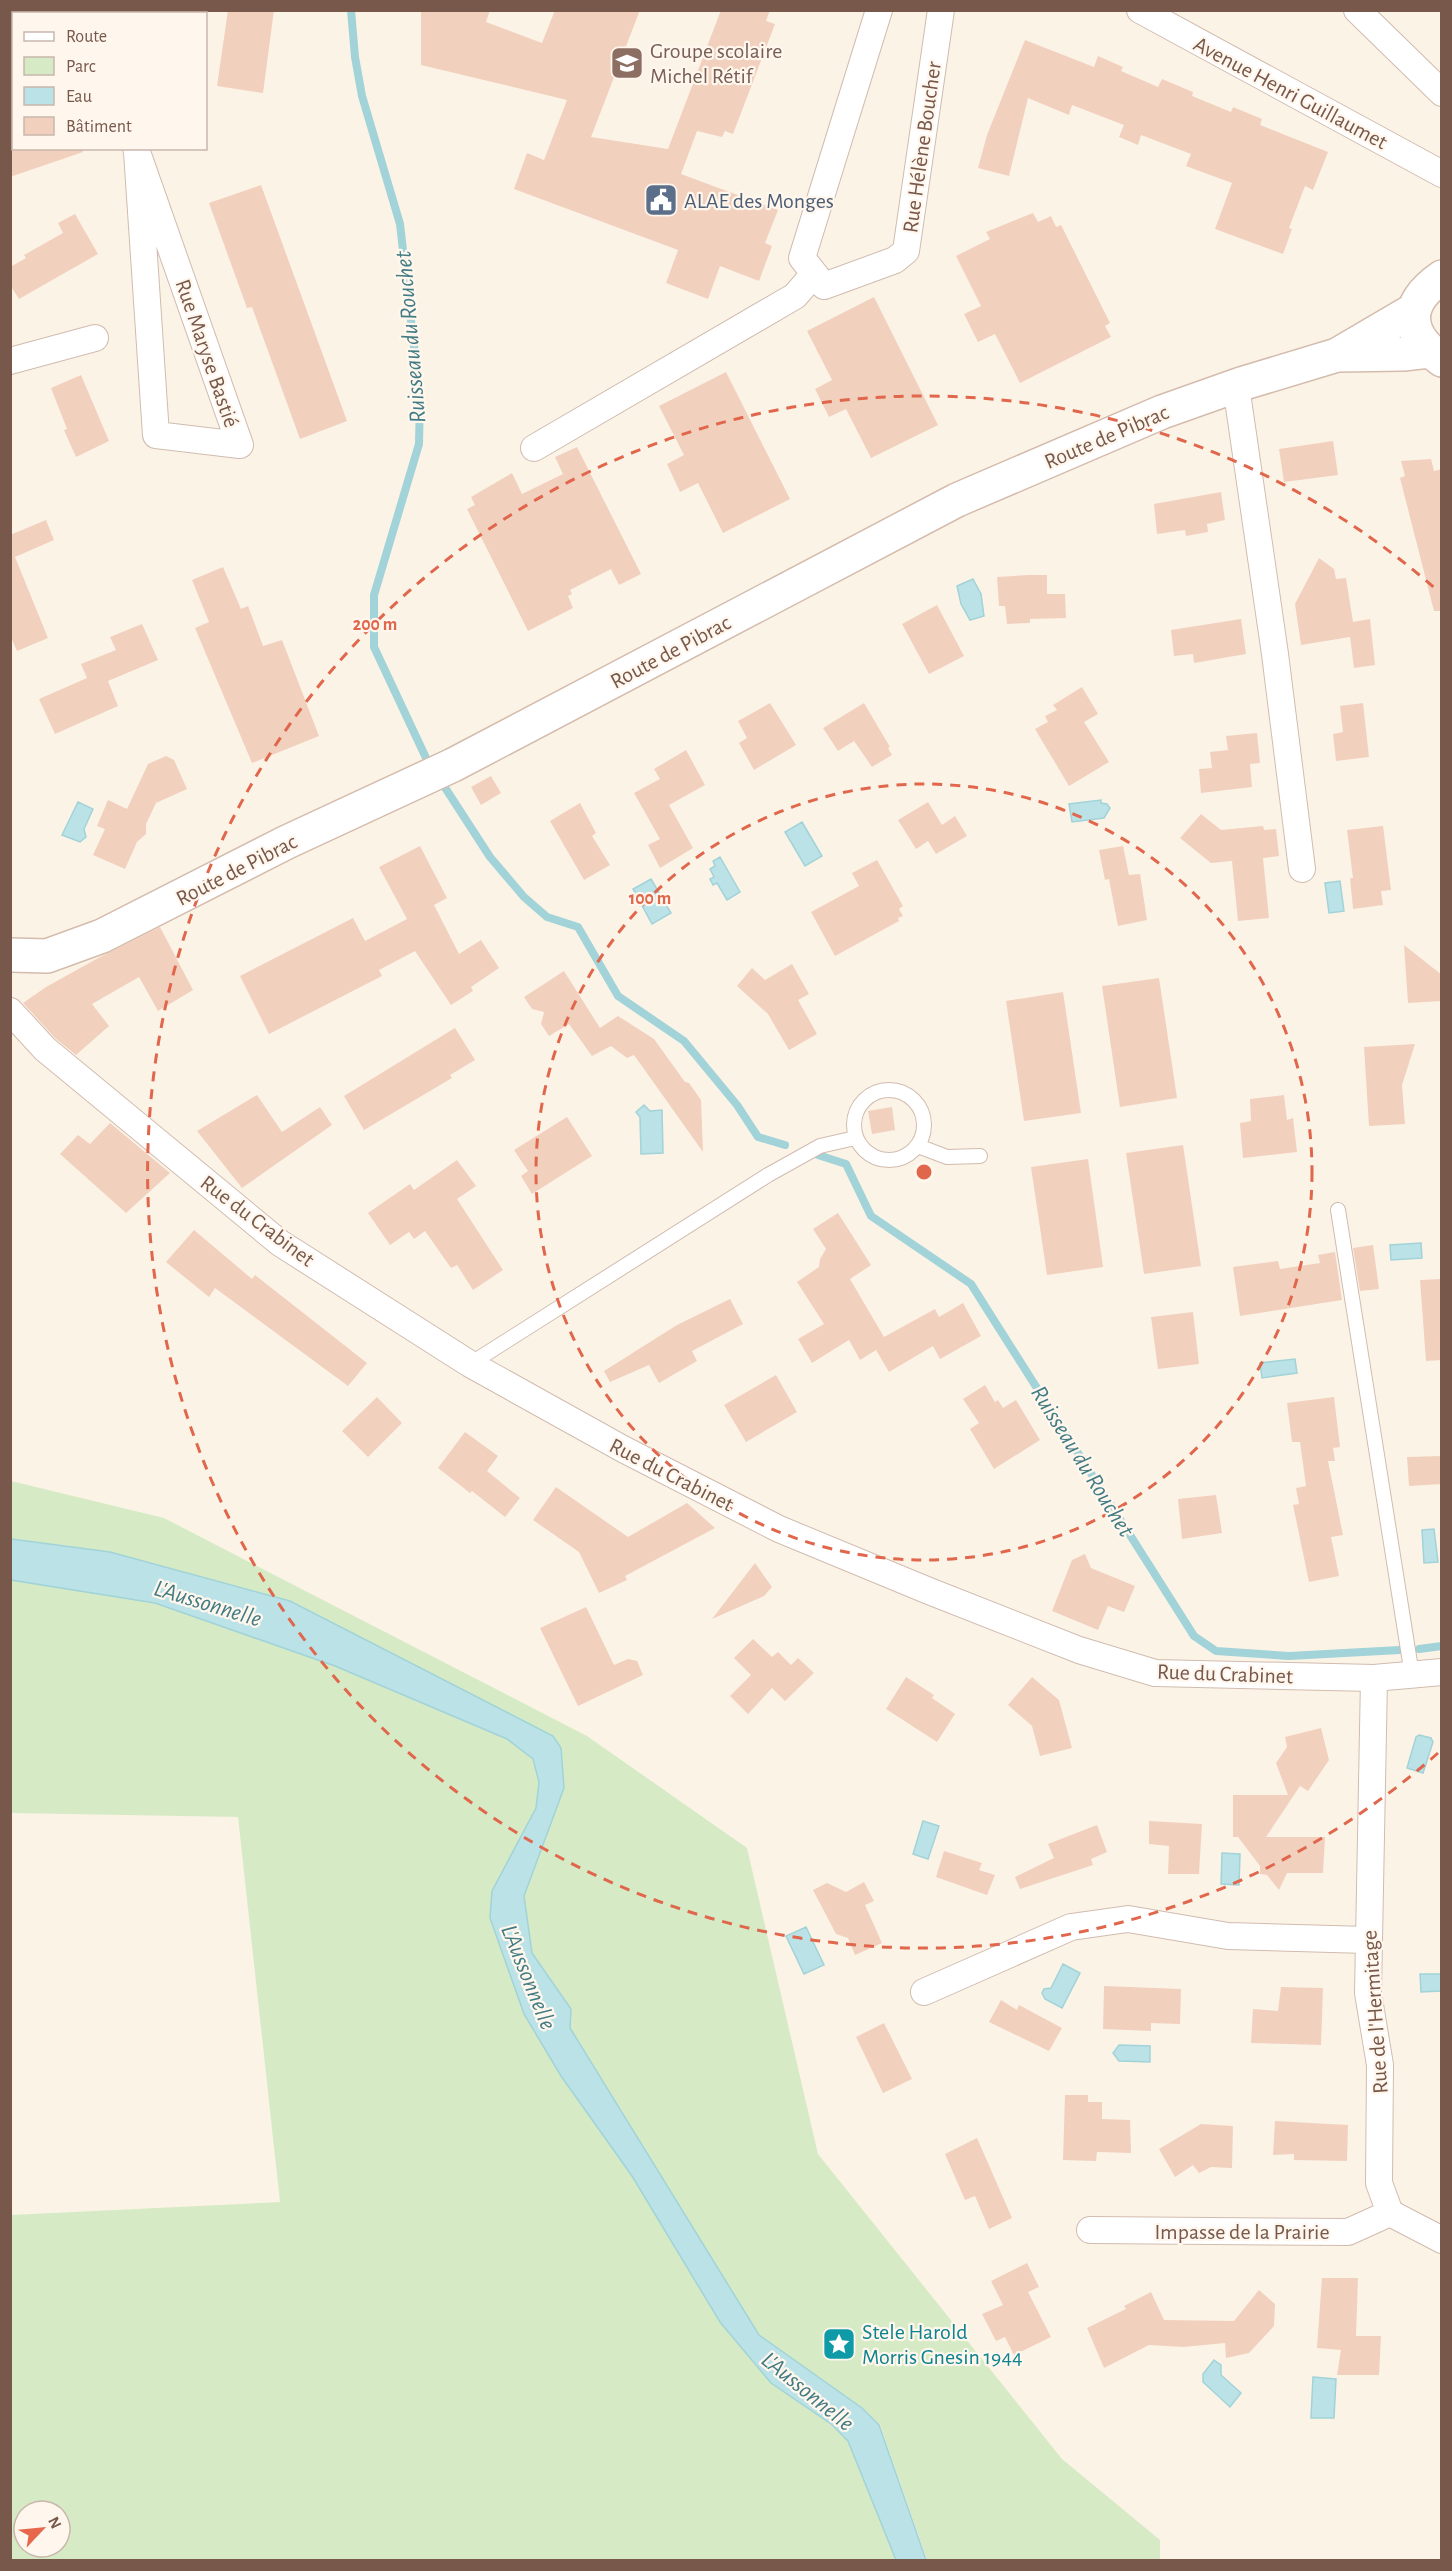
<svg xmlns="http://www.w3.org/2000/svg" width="1452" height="2571" font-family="'Alegreya Sans',sans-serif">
<rect width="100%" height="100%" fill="#fcf3e7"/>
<path fill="#d6ebc5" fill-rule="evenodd" d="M 11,1481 L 164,1518 L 587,1736 L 747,1848 L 818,2154 L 1062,2459 L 1160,2540 L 1160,2560 L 927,2560 L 880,2425 L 862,2408 L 759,2335 L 570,2028 L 571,2008 L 532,1953 L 524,1896 L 564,1788 L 553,1736 L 290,1601 L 110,1552 L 11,1539 Z
M 10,1580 L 155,1603 L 335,1666 L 507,1739 L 533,1759 L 539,1782 L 536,1808 L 492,1891 L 561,2076 L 632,2176 L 720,2322 L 848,2441 L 896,2560 L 11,2560 L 11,2215 L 280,2202 L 238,1817 L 11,1813 ZM 24,2511 L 60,2511 L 60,2547 L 24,2547 Z"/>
<path fill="#bbe2e7" stroke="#a1d3d8" stroke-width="1.5" d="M 973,579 L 981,594 L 984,616 L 970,620 L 961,604 L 957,586 Z
M 1101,800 L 1101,803 L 1107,804 L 1110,808 L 1104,818 L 1072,822 L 1069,804 Z
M 78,802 L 93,809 L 84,829 L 86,837 L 80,842 L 62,835 Z
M 802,822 L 822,856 L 805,866 L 785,832 Z
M 720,857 L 740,892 L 727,900 L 717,883 L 713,885 L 710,879 L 714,877 L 710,869 L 715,866 L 713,861 Z
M 651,879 L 671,913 L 652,924 L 633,889 Z
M 1340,881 L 1344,911 L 1329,913 L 1325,883 Z
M 644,1105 L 650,1111 L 662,1110 L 663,1153 L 641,1154 L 640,1117 L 636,1112 Z
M 1421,1243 L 1422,1258 L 1391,1260 L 1390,1245 Z
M 1295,1359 L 1297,1373 L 1262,1378 L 1260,1363 Z
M 1434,1529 L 1438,1562 L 1424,1563 L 1422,1530 Z
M 11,1539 L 110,1552 L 290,1601 L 553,1736 L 561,1748 L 564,1788 L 524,1896 L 532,1953 L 571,2009 L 570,2028 L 759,2335 L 862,2408 L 879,2425 L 926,2560 L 896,2560 L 848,2441 L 831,2424 L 771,2383 L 720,2322 L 632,2176 L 561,2076 L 524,2014 L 490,1918 L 492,1891 L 536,1808 L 539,1782 L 533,1759 L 507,1739 L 335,1666 L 155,1603 L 11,1580 Z
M 1419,1735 L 1431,1738 L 1433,1742 L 1423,1773 L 1407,1768 L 1416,1737 Z
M 923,1821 L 939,1826 L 928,1859 L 913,1854 Z
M 1222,1853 L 1240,1854 L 1239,1885 L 1221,1884 Z
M 806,1927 L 824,1965 L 804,1974 L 786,1936 Z
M 1063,1964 L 1080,1973 L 1062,2008 L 1045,1999 L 1042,1993 L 1044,1989 L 1051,1988 Z
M 1420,1974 L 1441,1974 L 1441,1991 L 1421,1992 Z
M 1119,2045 L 1150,2046 L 1150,2062 L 1119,2061 L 1113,2053 Z
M 1214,2360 L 1221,2365 L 1221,2375 L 1241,2393 L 1230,2407 L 1203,2382 L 1203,2374 Z
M 1313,2377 L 1336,2379 L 1334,2418 L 1311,2418 Z"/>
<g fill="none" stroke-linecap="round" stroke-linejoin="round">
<path stroke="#a1d3d8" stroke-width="8" d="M 351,10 L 355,57 L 362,96 L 400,224 L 420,399 L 419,444 L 374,595 L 374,647 L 427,760
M 444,786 L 490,857 L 524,897 L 547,917 L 578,927 L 618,996 L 684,1041 L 737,1105 L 758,1137 L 785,1145
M 818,1155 L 846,1164 L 871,1216 L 971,1284 L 1194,1636 L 1216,1651 L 1289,1656 L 1400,1650
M 1419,1649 L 1442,1646"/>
</g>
<path fill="#f2d0be" d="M 228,10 L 274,10 L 263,93 L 217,86 Z
M 421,10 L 490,10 L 486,22 L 542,43 L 555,10 L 640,10 L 591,137 L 668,149 L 721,10 L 770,10 L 766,21 L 775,24 L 733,134 L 725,131 L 722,137 L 697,131 L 681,174 L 778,210 L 765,243 L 772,246 L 759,281 L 720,266 L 708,299 L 666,283 L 678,250 L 514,189 L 527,153 L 544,160 L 567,100 L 421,65 Z
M 1025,40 L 1094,67 L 1098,56 L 1123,67 L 1121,71 L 1158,87 L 1162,79 L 1193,92 L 1192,96 L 1231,112 L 1233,107 L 1262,119 L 1260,125 L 1328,152 L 1313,190 L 1305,186 L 1289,228 L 1292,229 L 1283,254 L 1215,229 L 1232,183 L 1186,166 L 1191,154 L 1141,135 L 1138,145 L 1119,137 L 1124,125 L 1072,105 L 1069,115 L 1028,98 L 1009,176 L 978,168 L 987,135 Z
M 10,148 L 82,148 L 83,152 L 10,177 Z
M 261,185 L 347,421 L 300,439 L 252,307 L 247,308 L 209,203 Z
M 1033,213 L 1038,222 L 1051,216 L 1056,227 L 1061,225 L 1110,323 L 1105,326 L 1111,337 L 1020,383 L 995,334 L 978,342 L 964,314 L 981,306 L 956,256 L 990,239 L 986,232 Z
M 75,214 L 98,254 L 19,299 L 10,285 L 10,267 L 26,258 L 24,255 L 63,233 L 58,223 Z
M 874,297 L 938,425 L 871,458 L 846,409 L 829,417 L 815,389 L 832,380 L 807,331 Z
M 726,372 L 790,499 L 723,533 L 698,483 L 680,492 L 667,464 L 684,455 L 659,406 Z
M 81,375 L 109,441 L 76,457 L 64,430 L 67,429 L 51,388 Z
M 1333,441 L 1338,475 L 1284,482 L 1279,449 Z
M 577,447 L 641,574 L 619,585 L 611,569 L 570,590 L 572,594 L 568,596 L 573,608 L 528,631 L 467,509 L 475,505 L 471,497 L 512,473 L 522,494 L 563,474 L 555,457 Z
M 1431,459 L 1434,471 L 1442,469 L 1442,611 L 1434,611 L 1400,478 L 1405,476 L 1401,461 Z
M 1221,492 L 1225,520 L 1207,524 L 1208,532 L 1186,536 L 1185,530 L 1157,534 L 1154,504 Z
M 46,520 L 54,540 L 15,557 L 48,638 L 17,651 L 10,635 L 10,535 Z
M 1319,558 L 1334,569 L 1336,579 L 1346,578 L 1353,622 L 1370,619 L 1375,665 L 1354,668 L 1350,637 L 1301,645 L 1295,604 Z
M 223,567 L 241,609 L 248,606 L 263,646 L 282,640 L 319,736 L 252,763 L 195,628 L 209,622 L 192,580 Z
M 1028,575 L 1047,575 L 1047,594 L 1065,594 L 1066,618 L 1030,619 L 1030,623 L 1007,624 L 1005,606 L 999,606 L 997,577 Z
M 937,605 L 964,656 L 929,674 L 902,624 Z
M 1241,619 L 1246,654 L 1194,663 L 1193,654 L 1174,656 L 1171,630 Z
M 142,624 L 158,660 L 108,681 L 118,706 L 55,734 L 39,699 L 87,678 L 81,664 L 116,650 L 110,637 Z
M 1082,687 L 1098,714 L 1084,722 L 1109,762 L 1069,786 L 1035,729 L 1048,722 L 1045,716 L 1057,710 L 1053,705 Z
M 770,703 L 796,745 L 754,770 L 739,743 L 747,738 L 738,721 Z
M 864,703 L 890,747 L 888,748 L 892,755 L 872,767 L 854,741 L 838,751 L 823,728 Z
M 1363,703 L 1369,757 L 1336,761 L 1333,734 L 1343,732 L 1340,706 Z
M 1257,733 L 1260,763 L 1250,764 L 1252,787 L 1201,793 L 1199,769 L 1212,768 L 1210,752 L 1228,750 L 1226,736 Z
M 686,750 L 705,785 L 669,805 L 693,848 L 660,868 L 648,845 L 660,839 L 634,793 L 660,779 L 654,769 Z
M 166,756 L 174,760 L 187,789 L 156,803 L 146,824 L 146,834 L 137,842 L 125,869 L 93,855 L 105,829 L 97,826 L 108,800 L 127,809 L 148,764 Z
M 491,776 L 501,793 L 481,805 L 471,787 Z
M 928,802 L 942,825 L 955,816 L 967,836 L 936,854 L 928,841 L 916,849 L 898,820 Z
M 580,803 L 596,833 L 592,836 L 610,865 L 584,880 L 550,821 Z
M 1201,814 L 1221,830 L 1263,826 L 1264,830 L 1276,829 L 1279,856 L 1263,858 L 1269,918 L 1238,921 L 1232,861 L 1211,863 L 1180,838 Z
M 1383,826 L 1391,890 L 1381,891 L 1383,905 L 1353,909 L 1350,878 L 1353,878 L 1347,830 Z
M 420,846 L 447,898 L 434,905 L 459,954 L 481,940 L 499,968 L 471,987 L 473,991 L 451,1005 L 415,951 L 379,970 L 382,976 L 269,1034 L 240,976 L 353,918 L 365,941 L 407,919 L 379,867 Z
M 1123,846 L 1129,875 L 1140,874 L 1147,920 L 1118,926 L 1109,879 L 1105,880 L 1099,850 Z
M 877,860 L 903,906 L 899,909 L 903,916 L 898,918 L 899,921 L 835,956 L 811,912 L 859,886 L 852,873 Z
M 160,927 L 193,990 L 158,1011 L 139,977 L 92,1004 L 109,1026 L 76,1055 L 55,1038 L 23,1003 L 46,987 L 100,957 Z
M 1404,945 L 1442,975 L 1442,1001 L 1408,1003 Z
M 792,964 L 809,994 L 798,1000 L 817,1034 L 789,1050 L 768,1014 L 737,986 L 752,968 L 765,980 Z
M 564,971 L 600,1028 L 618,1016 L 654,1039 L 685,1082 L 689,1083 L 701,1100 L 703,1152 L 634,1055 L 627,1058 L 611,1046 L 592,1056 L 569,1024 L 549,1036 L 541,1024 L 544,1012 L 532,1009 L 524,997 Z
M 1159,978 L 1177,1098 L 1120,1107 L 1102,986 Z
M 1063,992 L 1081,1113 L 1024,1121 L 1006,1001 Z
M 455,1028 L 475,1060 L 450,1075 L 452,1078 L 364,1130 L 344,1096 Z
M 1415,1044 L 1402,1085 L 1405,1124 L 1369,1126 L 1364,1047 Z
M 257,1095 L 282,1132 L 320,1107 L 332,1125 L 242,1188 L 197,1131 Z
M 1284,1095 L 1287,1120 L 1293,1118 L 1297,1152 L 1243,1158 L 1240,1123 L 1251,1121 L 1250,1099 Z
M 892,1107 L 895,1130 L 872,1134 L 868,1111 Z
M 567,1117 L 592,1156 L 532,1194 L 521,1176 L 528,1171 L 514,1150 Z
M 110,1123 L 170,1173 L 126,1213 L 60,1154 L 78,1135 L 90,1144 Z
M 1183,1145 L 1201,1266 L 1144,1274 L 1126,1153 Z
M 1088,1159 L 1103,1267 L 1047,1275 L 1031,1167 Z
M 457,1160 L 476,1186 L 457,1199 L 503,1270 L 473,1290 L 457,1265 L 451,1268 L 425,1231 L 414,1239 L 409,1232 L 390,1245 L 368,1213 L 410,1184 L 414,1190 Z
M 838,1213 L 871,1265 L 850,1279 L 884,1337 L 935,1309 L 939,1317 L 963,1303 L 981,1336 L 940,1359 L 933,1346 L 889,1372 L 876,1350 L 860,1360 L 849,1340 L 812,1363 L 798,1339 L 824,1324 L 797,1282 L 819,1267 L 820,1259 L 826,1249 L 813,1229 Z
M 194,1230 L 252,1279 L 255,1275 L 367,1363 L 348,1386 L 215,1288 L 209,1297 L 166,1262 Z
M 1373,1245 L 1379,1289 L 1360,1291 L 1353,1248 Z
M 1335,1252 L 1342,1300 L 1240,1316 L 1233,1267 L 1278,1261 L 1280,1269 L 1320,1263 L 1318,1255 Z
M 1442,1279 L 1442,1360 L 1426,1361 L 1420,1280 Z
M 730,1299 L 743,1324 L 692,1351 L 697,1361 L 659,1383 L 649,1365 L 610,1382 L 604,1371 L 677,1325 Z
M 1193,1312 L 1199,1364 L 1158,1369 L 1151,1317 Z
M 776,1375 L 797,1412 L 746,1442 L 724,1405 Z
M 985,1385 L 995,1402 L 998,1400 L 1003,1408 L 1016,1400 L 1040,1440 L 994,1469 L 970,1429 L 979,1423 L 963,1399 Z
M 377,1397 L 402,1423 L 368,1457 L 342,1431 Z
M 1334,1397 L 1340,1447 L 1333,1448 L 1335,1461 L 1328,1461 L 1343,1535 L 1331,1537 L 1339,1576 L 1309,1582 L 1293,1505 L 1299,1504 L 1296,1488 L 1306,1486 L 1300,1442 L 1292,1442 L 1287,1403 Z
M 465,1432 L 498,1456 L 487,1471 L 520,1498 L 505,1517 L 472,1491 L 470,1493 L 438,1468 Z
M 1442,1456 L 1442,1484 L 1409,1486 L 1407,1457 Z
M 556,1487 L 628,1537 L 687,1503 L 715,1528 L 625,1576 L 627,1580 L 599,1593 L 579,1552 L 533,1520 Z
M 1216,1495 L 1222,1533 L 1182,1539 L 1178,1499 Z
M 1085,1554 L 1091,1568 L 1135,1586 L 1124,1612 L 1108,1606 L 1098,1630 L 1052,1611 L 1072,1560 Z
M 755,1563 L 772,1587 L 764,1596 L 712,1619 Z
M 586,1607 L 614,1665 L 628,1659 L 637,1661 L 643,1675 L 578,1706 L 540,1628 Z
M 753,1639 L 772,1657 L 778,1652 L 791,1665 L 798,1658 L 814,1673 L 785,1701 L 772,1688 L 748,1714 L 730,1696 L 751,1675 L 734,1658 Z
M 906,1677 L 934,1695 L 932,1698 L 955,1714 L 937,1742 L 886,1709 Z
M 1032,1677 L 1059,1700 L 1072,1748 L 1040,1756 L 1032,1726 L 1008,1705 Z
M 1321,1728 L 1329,1760 L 1308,1791 L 1300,1786 L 1266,1837 L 1325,1837 L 1323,1873 L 1287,1873 L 1279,1890 L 1267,1875 L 1260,1874 L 1260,1866 L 1238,1837 L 1233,1837 L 1233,1795 L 1288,1795 L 1276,1763 L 1287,1747 L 1285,1737 Z
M 1149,1821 L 1202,1824 L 1199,1874 L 1168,1874 L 1169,1846 L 1149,1844 Z
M 1097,1825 L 1107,1852 L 1091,1859 L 1093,1865 L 1020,1889 L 1015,1877 L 1054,1858 L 1048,1844 Z
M 944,1851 L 982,1863 L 979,1870 L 995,1875 L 987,1895 L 936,1877 Z
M 864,1882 L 874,1901 L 865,1905 L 882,1943 L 855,1955 L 848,1938 L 836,1934 L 813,1890 L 827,1883 L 846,1892 Z
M 1104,1986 L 1181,1989 L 1180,2024 L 1151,2023 L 1151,2031 L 1103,2029 Z
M 1281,1987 L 1323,1988 L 1321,2045 L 1251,2043 L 1253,2009 L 1278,2011 Z
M 1001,2000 L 1017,2010 L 1019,2005 L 1062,2028 L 1049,2051 L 989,2022 Z
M 884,2023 L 912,2079 L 883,2093 L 856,2037 Z
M 1065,2095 L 1088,2095 L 1088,2102 L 1102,2102 L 1102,2119 L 1130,2120 L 1131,2153 L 1097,2152 L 1096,2161 L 1063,2160 Z
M 1275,2121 L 1348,2125 L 1347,2161 L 1294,2160 L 1294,2154 L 1273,2155 Z
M 1201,2124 L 1233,2126 L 1232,2168 L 1211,2167 L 1199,2173 L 1193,2165 L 1175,2177 L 1159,2149 Z
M 977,2138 L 1012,2218 L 989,2229 L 975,2196 L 965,2200 L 945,2154 Z
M 1027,2263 L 1039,2287 L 1028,2292 L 1051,2337 L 1014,2355 L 1005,2337 L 996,2341 L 982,2314 L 1003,2305 L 991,2281 Z
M 1322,2278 L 1358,2278 L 1356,2336 L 1381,2336 L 1379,2375 L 1337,2375 L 1341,2350 L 1317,2348 Z
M 1259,2290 L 1275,2304 L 1274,2326 L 1249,2353 L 1226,2358 L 1225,2343 L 1183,2347 L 1149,2345 L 1104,2368 L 1087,2328 L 1126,2309 L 1124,2306 L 1151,2292 L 1164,2320 L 1234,2321 Z"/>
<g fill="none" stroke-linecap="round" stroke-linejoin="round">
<g stroke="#d1bcaf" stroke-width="16">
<path id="lane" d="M854 1125a35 35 0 1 1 70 0a35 35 0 1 1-70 0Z
M 918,1146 L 947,1157 L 980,1156
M 1338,1210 L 1412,1675
M 470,1364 L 768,1175 L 820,1146 L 855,1138"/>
</g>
<g stroke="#d1bcaf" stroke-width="28">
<path id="street" d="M 88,10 L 89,14
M 879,10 L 802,258 L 824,286 L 895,260 L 906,251 L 941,10
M 1140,10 L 1442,174
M 1357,10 L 1442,93
M 136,148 L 137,152 L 240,445 L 156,435 L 137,152
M 10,361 L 95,338
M 1236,386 L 1275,654 L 1302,869
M 534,448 L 795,296 L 814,274
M 10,1011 L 45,1049 L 280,1243 L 470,1364 L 623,1449 L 779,1529 L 929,1591 L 1079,1650 L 1155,1673 L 1374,1678 L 1442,1672
M 1374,1678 L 1368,1993 L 1380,2065 L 1379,2183 L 1390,2213 L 1442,2240
M 924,1992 L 1071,1927 L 1128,1919 L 1228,1936 L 1367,1940
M 1090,2230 L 1348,2232 L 1390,2213"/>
</g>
<g stroke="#d4bcad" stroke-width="36">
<path id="secondary" d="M 1442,277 C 1403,304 1405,333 1442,360
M 1338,355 L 1403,354 L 1429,351
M 10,955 L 47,956 L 102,936 L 287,842 L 453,765 L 957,500 L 1162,412 L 1241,384 L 1337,355 L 1412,311"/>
</g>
<use href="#lane" stroke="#fff" stroke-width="14"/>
<use href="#street" stroke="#fff" stroke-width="26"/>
<use href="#secondary" stroke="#fff" stroke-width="33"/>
</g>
<g fill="none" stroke="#e0664c" stroke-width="3" stroke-dasharray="10 8">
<circle cx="924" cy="1172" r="388"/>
<path d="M1438 1753A776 776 0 1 1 1438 591"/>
</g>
<defs>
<g id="school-square" transform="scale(1.725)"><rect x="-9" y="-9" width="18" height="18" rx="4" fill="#8d6e63" stroke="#fff7ed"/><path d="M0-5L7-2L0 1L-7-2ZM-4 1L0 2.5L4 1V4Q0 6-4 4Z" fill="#fff"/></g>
<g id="civic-square" transform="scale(1.725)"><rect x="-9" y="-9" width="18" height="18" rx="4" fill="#5c6f8a" stroke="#fff7ed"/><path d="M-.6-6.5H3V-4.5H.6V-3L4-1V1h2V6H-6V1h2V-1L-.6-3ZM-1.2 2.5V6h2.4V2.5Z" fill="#fff"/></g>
<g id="sight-square" transform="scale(1.725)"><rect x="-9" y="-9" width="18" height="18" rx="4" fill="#0f9aa8" stroke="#fff7ed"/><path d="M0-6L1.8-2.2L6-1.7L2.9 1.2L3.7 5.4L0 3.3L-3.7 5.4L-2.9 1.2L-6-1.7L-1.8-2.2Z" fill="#fff"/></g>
</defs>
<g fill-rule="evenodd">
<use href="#school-square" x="627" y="63"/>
<use href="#civic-square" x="661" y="200"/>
<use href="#sight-square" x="839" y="2344"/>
</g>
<g text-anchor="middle" stroke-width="4.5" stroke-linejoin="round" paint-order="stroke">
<g font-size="22" fill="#785e54" stroke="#fff7ed" text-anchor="start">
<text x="650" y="58">Groupe scolaire<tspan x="650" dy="25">Michel Rétif</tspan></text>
</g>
<g font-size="22" fill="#77584b" stroke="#fff7ed">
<text transform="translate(1291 92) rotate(28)" y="8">Avenue Henri Guillaumet</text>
<text transform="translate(921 147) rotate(-82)" y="8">Rue Hélène Boucher</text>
<text transform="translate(208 353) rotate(71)" y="8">Rue Maryse Bastié</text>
<text transform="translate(1106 436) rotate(-23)" y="8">Route de Pibrac</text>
<text transform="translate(670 651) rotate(-28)" y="8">Route de Pibrac</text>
<text transform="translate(236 869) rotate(-27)" y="8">Route de Pibrac</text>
<text transform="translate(258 1220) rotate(37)" y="8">Rue du Crabinet</text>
<text transform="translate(672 1474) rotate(27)" y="8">Rue du Crabinet</text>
<text transform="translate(1225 1673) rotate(2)" y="8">Rue du Crabinet</text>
<text transform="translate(1374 2012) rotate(-94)" y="8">Rue de l'Hermitage</text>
<text x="1242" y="2239">Impasse de la Prairie</text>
</g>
<g font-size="22" fill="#4e5e75" stroke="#fff7ed" text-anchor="start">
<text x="684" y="208">ALAE des Monges</text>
</g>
<g font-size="22" fill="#0d838f" stroke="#fff7ed" text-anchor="start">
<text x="862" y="2339">Stele Harold<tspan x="862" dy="25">Morris Gnesin 1944</tspan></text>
</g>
<g font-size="24" font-style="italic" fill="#417b83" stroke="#fff7ed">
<text transform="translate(410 337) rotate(-95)" y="8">Ruisseau du Rouchet</text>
<text transform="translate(1083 1461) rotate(58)" y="8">Ruisseau du Rouchet</text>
<text transform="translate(208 1603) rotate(17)" y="8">L'Aussonnelle</text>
<text transform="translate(529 1977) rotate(68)" y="8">L'Aussonnelle</text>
<text transform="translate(808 2391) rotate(39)" y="8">L'Aussonnelle</text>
</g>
</g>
<circle cx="924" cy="1172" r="9" fill="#e0664c" stroke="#fff7ed" stroke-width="3"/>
<g font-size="18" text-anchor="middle" font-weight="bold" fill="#e0664c" stroke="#fff7ed" stroke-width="4.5" stroke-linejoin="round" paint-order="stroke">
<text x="375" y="630">200 m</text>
<text x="650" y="904">100 m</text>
</g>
<rect width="1452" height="2571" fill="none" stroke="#77584b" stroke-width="24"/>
<rect x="12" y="12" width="195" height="138" fill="#fff7ed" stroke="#c9b7ac" stroke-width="1.5"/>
<rect x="24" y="32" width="30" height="9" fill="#ffffff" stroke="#c9b7ac" stroke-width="1.5"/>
<text x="66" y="42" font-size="18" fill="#77584b">Route</text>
<rect x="24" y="57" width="30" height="18" fill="#d6ebc5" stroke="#c9b7ac" stroke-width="1.5"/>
<text x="66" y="72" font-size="18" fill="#77584b">Parc</text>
<rect x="24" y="87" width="30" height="18" fill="#bbe2e7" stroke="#c9b7ac" stroke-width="1.5"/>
<text x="66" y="102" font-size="18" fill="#77584b">Eau</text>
<rect x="24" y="117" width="30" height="18" fill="#f2d0be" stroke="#c9b7ac" stroke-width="1.5"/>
<text x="66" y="132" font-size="18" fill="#77584b">Bâtiment</text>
<g transform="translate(42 2529) rotate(64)"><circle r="28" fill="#fff7ed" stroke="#c9b7ac" stroke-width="1.5"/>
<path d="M0-4.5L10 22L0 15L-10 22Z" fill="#e6674c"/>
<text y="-9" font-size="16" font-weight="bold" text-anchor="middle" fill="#77584b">N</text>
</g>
</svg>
